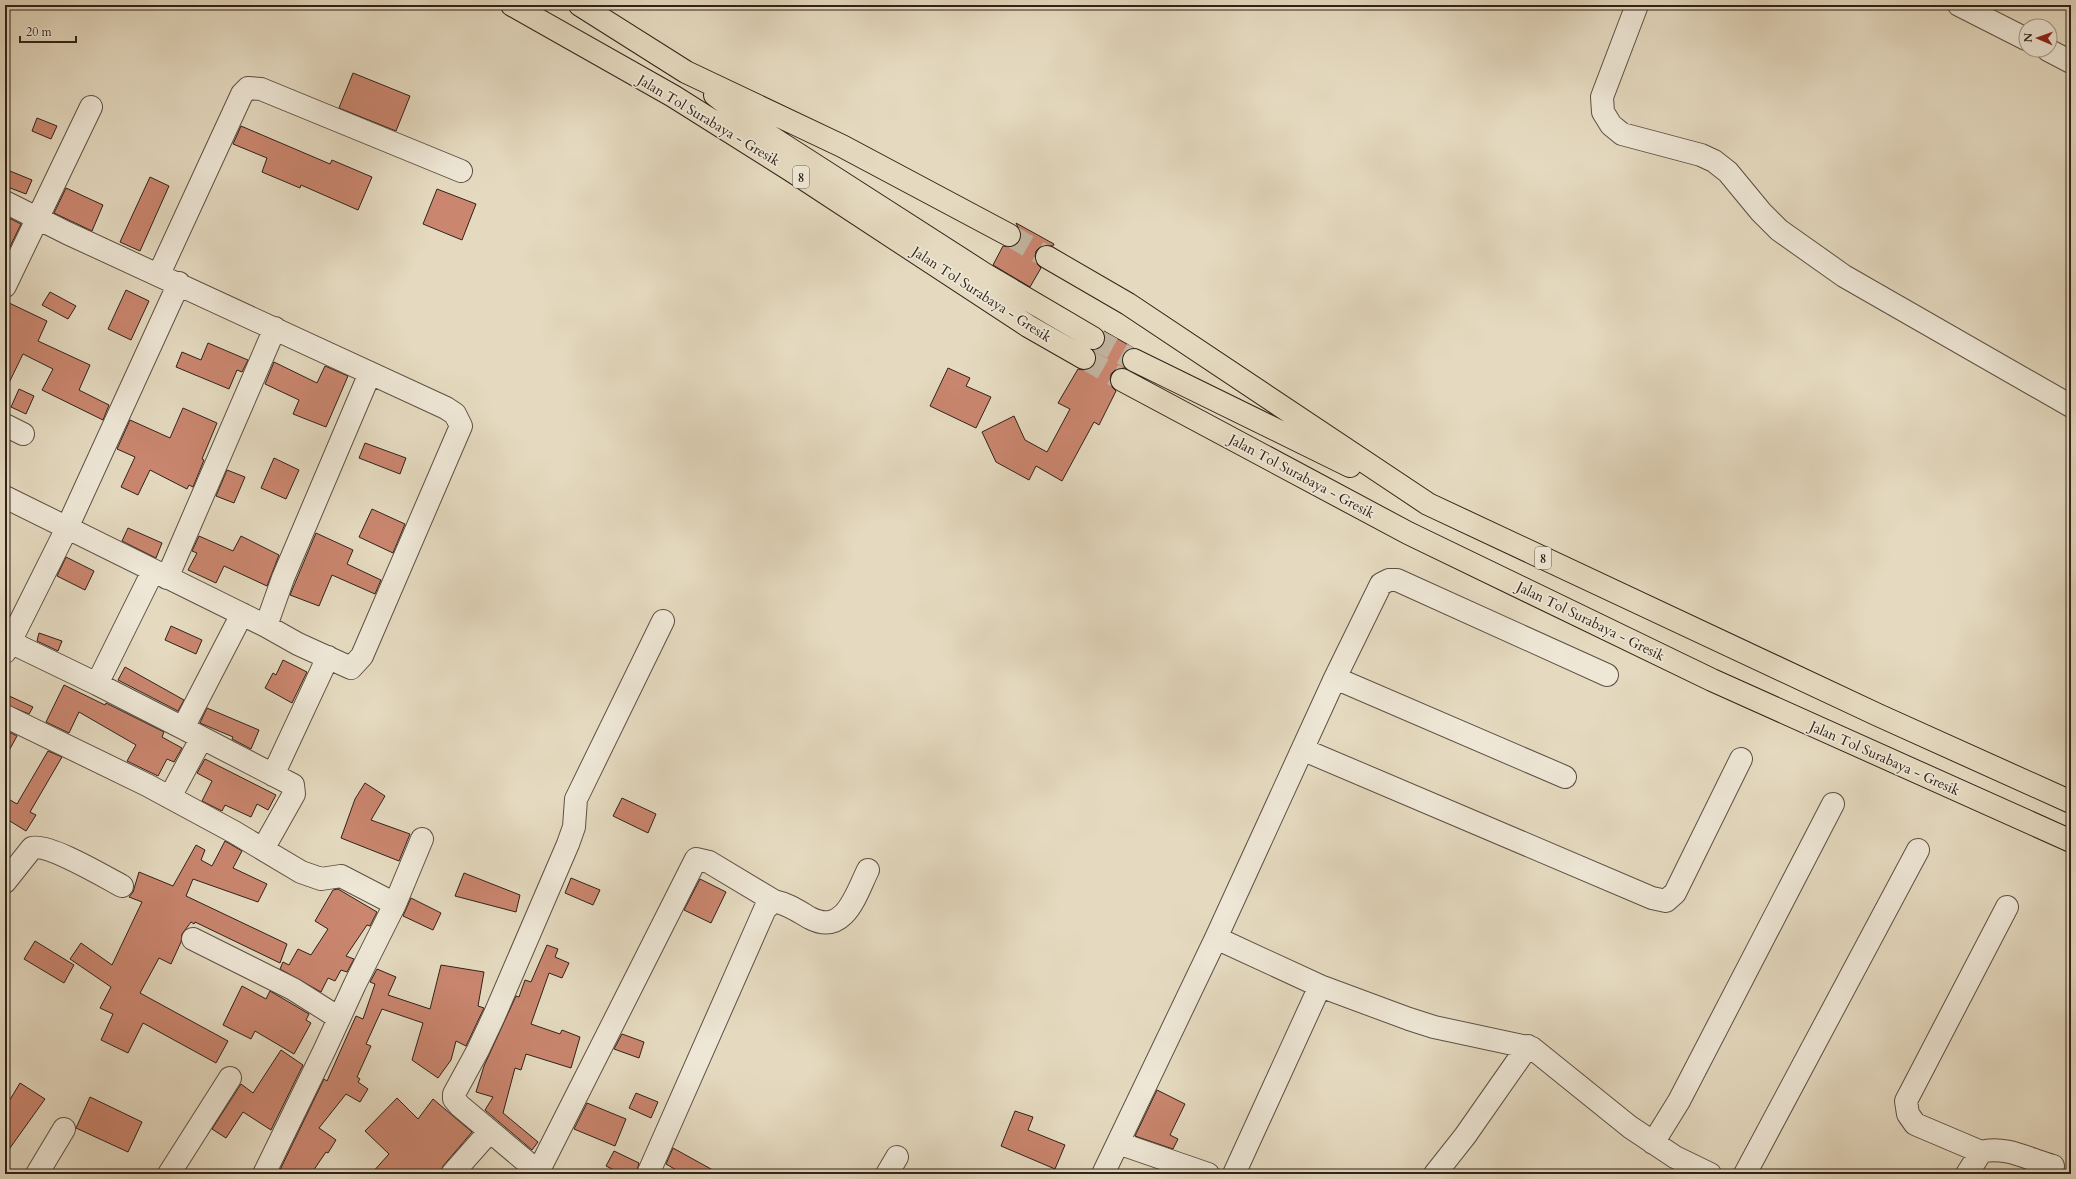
<svg xmlns="http://www.w3.org/2000/svg" width="2076" height="1179" font-family="Cardo,serif">
<rect width="100%" height="100%" fill="#e5dac0"/>
<filter id="stains"><feTurbulence type="fractalNoise" baseFrequency=".005" numOctaves="4"/><feColorMatrix values="0 0 0 0 .2 0 0 0 0 .09 0 0 0 0 .02 0 0 0 .5 -.17"/></filter>
<radialGradient id="worn" r=".72"><stop offset=".6" stop-color="#630" stop-opacity="0"/><stop offset="1" stop-color="#630" stop-opacity=".3"/></radialGradient>
<path fill="#ca866f" stroke="#302219" d="M 353,73 L 410,96 L 396,131 L 339,108 Z
M 37,118 L 57,126 L 51,139 L 32,131 Z
M 241,126 L 330,164 L 332,160 L 372,177 L 358,210 L 301,185 L 300,188 L 262,172 L 267,158 L 233,144 Z
M 5,169 L 32,180 L 26,194 L 5,186 Z
M 150,177 L 169,186 L 140,251 L 120,242 Z
M 66,188 L 103,205 L 92,231 L 54,213 Z
M 437,189 L 476,204 L 462,240 L 423,224 Z
M 5,216 L 21,224 L 5,257 Z
M 1016,223 L 1054,244 L 1053,246 L 1041,246 L 1036,251 L 1035,257 L 1036,263 L 1041,268 L 1030,287 L 993,265 L 1003,246 L 1010,247 L 1016,245 L 1020,241 L 1021,234 Z
M 126,290 L 149,301 L 131,340 L 108,329 Z
M 50,292 L 76,306 L 68,319 L 42,305 Z
M 5,301 L 47,321 L 38,341 L 90,365 L 79,390 L 109,405 L 103,420 L 42,390 L 53,369 L 23,354 L 5,391 Z
M 1104,331 L 1134,348 L 1127,350 L 1123,355 L 1122,361 L 1125,368 L 1116,369 L 1111,374 L 1110,381 L 1111,386 L 1116,391 L 1099,425 L 1094,422 L 1062,481 L 1036,466 L 1029,480 L 996,462 L 982,432 L 1014,416 L 1025,440 L 1047,452 L 1070,409 L 1058,403 L 1078,369 L 1084,370 L 1091,369 L 1095,365 L 1096,358 L 1094,350 L 1099,349 L 1104,344 L 1105,338 Z
M 208,343 L 248,360 L 242,372 L 237,370 L 229,389 L 176,367 L 182,352 L 201,360 Z
M 274,362 L 317,383 L 325,366 L 348,376 L 326,427 L 293,414 L 299,400 L 265,384 Z
M 948,368 L 970,378 L 966,386 L 991,397 L 976,428 L 930,406 Z
M 19,389 L 34,396 L 26,414 L 11,407 Z
M 183,408 L 217,423 L 202,459 L 204,460 L 193,487 L 189,485 L 187,489 L 150,470 L 138,495 L 121,487 L 135,457 L 117,449 L 130,420 L 170,438 Z
M 365,443 L 406,458 L 400,474 L 359,458 Z
M 274,458 L 299,470 L 286,499 L 261,488 Z
M 227,470 L 245,477 L 234,503 L 216,496 Z
M 372,509 L 405,524 L 393,553 L 359,537 Z
M 128,528 L 162,543 L 156,558 L 122,541 Z
M 316,533 L 353,550 L 347,564 L 381,580 L 375,594 L 332,575 L 319,606 L 290,595 Z
M 199,536 L 233,551 L 241,536 L 279,555 L 267,586 L 224,566 L 216,583 L 188,570 L 197,553 L 192,551 Z
M 66,557 L 94,571 L 85,590 L 57,576 Z
M 171,626 L 202,640 L 196,654 L 165,640 Z
M 39,633 L 62,641 L 58,651 L 37,641 Z
M 283,660 L 307,672 L 292,703 L 265,688 L 273,673 L 276,675 Z
M 125,667 L 184,700 L 178,711 L 118,680 Z
M 64,685 L 105,705 L 106,703 L 164,732 L 162,737 L 182,748 L 174,762 L 167,759 L 158,776 L 127,761 L 136,745 L 79,712 L 69,733 L 46,722 Z
M 5,694 L 33,707 L 29,714 L 5,704 Z
M 207,708 L 259,730 L 251,749 L 232,739 L 233,737 L 200,723 Z
M 5,730 L 17,736 L 5,758 Z
M 48,751 L 62,757 L 30,812 L 36,815 L 26,831 L 5,818 L 5,797 L 17,804 Z
M 205,759 L 276,795 L 268,810 L 257,804 L 251,817 L 225,805 L 222,811 L 202,801 L 212,781 L 197,773 Z
M 365,783 L 385,796 L 371,820 L 410,834 L 399,861 L 341,838 L 355,799 Z
M 622,798 L 656,814 L 648,833 L 613,816 Z
M 225,841 L 242,851 L 233,868 L 267,884 L 258,902 L 193,879 L 186,896 L 287,944 L 280,963 L 195,922 L 194,924 L 191,922 L 182,934 L 181,942 L 171,964 L 159,958 L 140,993 L 228,1041 L 216,1063 L 143,1023 L 128,1053 L 101,1040 L 113,1014 L 100,1008 L 111,987 L 70,959 L 81,943 L 112,965 L 142,902 L 129,897 L 133,892 L 139,872 L 173,886 L 196,845 L 205,850 L 201,860 L 212,866 Z
M 464,873 L 520,895 L 516,912 L 455,896 Z
M 571,878 L 600,890 L 593,905 L 565,893 Z
M 700,879 L 726,892 L 711,923 L 684,910 Z
M 338,889 L 377,912 L 370,926 L 367,925 L 346,956 L 354,959 L 347,972 L 341,970 L 335,981 L 328,978 L 321,992 L 280,969 L 283,962 L 289,965 L 298,949 L 311,955 L 328,929 L 315,921 L 333,890 Z
M 411,898 L 441,913 L 433,930 L 403,916 Z
M 35,941 L 74,965 L 64,983 L 24,959 Z
M 547,945 L 558,949 L 555,957 L 569,963 L 562,978 L 549,973 L 531,1024 L 560,1034 L 562,1030 L 580,1037 L 571,1068 L 526,1054 L 521,1070 L 515,1068 L 503,1113 L 538,1142 L 532,1150 L 485,1110 L 493,1097 L 476,1092 L 484,1066 L 516,996 L 519,997 L 525,980 L 531,982 Z
M 441,965 L 484,972 L 478,1006 L 484,1008 L 466,1046 L 456,1041 L 451,1060 L 438,1078 L 412,1060 L 423,1023 L 382,1009 L 366,1044 L 371,1046 L 357,1077 L 360,1079 L 358,1082 L 368,1089 L 360,1102 L 346,1094 L 319,1128 L 336,1140 L 328,1153 L 326,1152 L 311,1174 L 278,1174 L 324,1079 L 327,1081 L 356,1016 L 363,1019 L 375,984 L 370,982 L 377,969 L 396,977 L 388,995 L 430,1009 Z
M 242,986 L 266,999 L 270,991 L 309,1014 L 306,1020 L 311,1023 L 294,1054 L 255,1031 L 251,1039 L 223,1025 Z
M 622,1034 L 644,1042 L 639,1058 L 614,1049 Z
M 281,1050 L 303,1065 L 271,1130 L 243,1112 L 226,1138 L 212,1129 L 241,1084 L 253,1093 Z
M 20,1083 L 45,1099 L 5,1155 L 5,1108 Z
M 1157,1090 L 1185,1104 L 1170,1135 L 1178,1139 L 1173,1149 L 1135,1136 Z
M 636,1093 L 658,1102 L 651,1118 L 629,1108 Z
M 90,1097 L 142,1122 L 128,1152 L 76,1128 Z
M 397,1098 L 418,1119 L 433,1099 L 472,1132 L 443,1166 L 440,1174 L 371,1174 L 389,1154 L 365,1131 Z
M 587,1103 L 626,1119 L 615,1146 L 574,1129 Z
M 1015,1111 L 1033,1117 L 1028,1130 L 1065,1145 L 1055,1169 L 1001,1146 Z
M 673,1148 L 720,1174 L 683,1174 L 666,1164 Z
M 614,1151 L 639,1163 L 636,1174 L 622,1174 L 606,1166 Z"/>
<g fill="none" stroke-linecap="round" stroke-linejoin="round">
<path stroke="#c1b59f" stroke-width="22" stroke-dasharray="22 11" stroke-linecap="butt" d="M 1009,235 L 1047,257
M 1093,338 L 1134,360
M 1084,358 L 1122,380"/>
<g stroke="#5d5043" stroke-width="24">
<path id="minor" d="M 1637,5 L 1602,97 L 1603,112 L 1611,125 L 1622,134 L 1701,155 L 1714,161 L 1728,172 L 1761,212 L 1779,230 L 1844,276 L 2071,406
M 1959,5 L 2026,39
M 2048,50 L 2071,62
M 5,202 L 67,233 L 446,408 L 455,414 L 461,426 L 362,656 L 351,668 L 298,644 L 266,626 L 5,497
M 159,274 L 242,94 L 248,88 L 261,89 L 461,171
M 5,286 L 91,107
M 5,425 L 23,434
M 167,578 L 275,328
M 242,614 L 184,726 L 185,729 L 293,785 L 294,794 L 263,849
M 266,626 L 283,578 L 370,373
M 10,642 L 97,684 L 185,729
M 5,652 L 67,528 L 179,283
M 1335,678 L 1565,777
M 97,684 L 153,571
M 5,716 L 147,785 L 234,832 L 301,872 L 321,879 L 341,876 L 395,904
M 1304,750 L 1652,898 L 1666,901 L 1675,893 L 1741,759
M 273,775 L 328,657
M 170,797 L 201,739
M 5,882 L 32,848 C 48,843 105,877 122,886
M 1216,938 L 1320,986 L 1409,1019 L 1434,1027 L 1532,1048 L 1630,1127 L 1675,1157 L 1710,1174
M 193,939 L 293,989 L 339,1018
M 1118,1143 L 1208,1174
M 1653,1143 L 1679,1101 L 1833,804
M 1981,1152 L 1915,1124 L 1908,1114 L 1906,1101 L 2007,907
M 538,1172 L 696,859 L 709,862 L 774,901
M 37,1174 L 64,1129
M 169,1174 L 230,1078
M 264,1174 L 325,1049 L 355,984 L 395,904 L 422,839
M 452,1174 L 490,1131
M 541,1174 L 460,1106 L 454,1099 L 454,1094 L 478,1050 L 494,1016 L 568,844 L 574,827 L 576,799 L 579,793 L 663,621
M 648,1174 L 765,909 L 774,901 C 788,904 798,911 810,918 C 845,936 856,894 868,870
M 887,1174 L 897,1157
M 1103,1174 L 1216,938 L 1335,678 L 1381,584 L 1389,580 L 1397,580 L 1607,675
M 1234,1174 L 1320,986
M 1435,1174 L 1465,1136 L 1528,1046
M 1745,1174 L 1918,850
M 1967,1174 L 1981,1152 C 2005,1145 2030,1160 2053,1166"/>
</g>
<g stroke="#302219" stroke-width="24">
<path id="highway" d="M 512,5 L 673,96 L 792,171 L 1028,326 L 1084,358
M 580,5 L 686,72 L 842,146 L 1009,235
M 715,95 L 754,126 L 986,275 L 1093,338
M 1047,257 L 1128,304 L 1428,504 L 1878,715 L 2071,802
M 1134,360 L 1350,466
M 1122,380 L 1408,533 L 1712,680 L 2071,841"/>
</g>
<use href="#minor" stroke="#eee7d6" stroke-width="22"/>
<use href="#highway" stroke="#e5dac0" stroke-width="22"/>
</g>
<g text-anchor="middle" stroke-width="3.5" stroke-linejoin="round" paint-order="stroke">
<g fill="#eee7d6" stroke="#695d52" stroke-width="1">
<rect x="793" y="166" width="16" height="22" rx="3"/>
<rect x="1535" y="547" width="16" height="22" rx="3"/>
</g>
<g font-size="13" font-weight="bold" fill="#302219">
<text x="801" y="182">8</text>
<text x="1543" y="563">8</text>
</g>
<g font-size="14" fill="#302219" stroke="#eee7d6">
<text transform="translate(709 120) rotate(31)" y="5">Jalan Tol Surabaya - Gresik</text>
<text transform="translate(982 294) rotate(33)" y="5">Jalan Tol Surabaya - Gresik</text>
<text transform="translate(1302 476) rotate(28)" y="5">Jalan Tol Surabaya - Gresik</text>
<text transform="translate(1591 621) rotate(26)" y="5">Jalan Tol Surabaya - Gresik</text>
<text transform="translate(1885 758) rotate(24)" y="5">Jalan Tol Surabaya - Gresik</text>
</g>
</g>
<rect width="2076" height="1179" fill="none" stroke="#e5dac0" stroke-width="20"/>
<rect x="6" y="6" width="2064" height="1167" fill="none" stroke="#302219" stroke-width="2"/>
<rect x="10" y="10" width="2056" height="1159" fill="none" stroke="#302219"/>
<g transform="translate(2038 38) rotate(272)"><circle r="19" fill="#eee7d6" stroke="#a2988a"/>
<path d="M0-3L7 15L0 10L-7 15Z" fill="#8f2418"/>
<text y="-6" font-size="11" font-weight="bold" text-anchor="middle" fill="#302219">N</text>
</g>
<path d="M20 36v6h56v-6" fill="none" stroke="#302219" stroke-width="2"/>
<text x="26" y="36" font-size="12" fill="#302219" stroke="#eee7d6" stroke-width="3" paint-order="stroke">20 m</text>
<rect width="100%" height="100%" filter="url(#stains)"/>
<rect width="100%" height="100%" fill="url(#worn)"/>
</svg>
